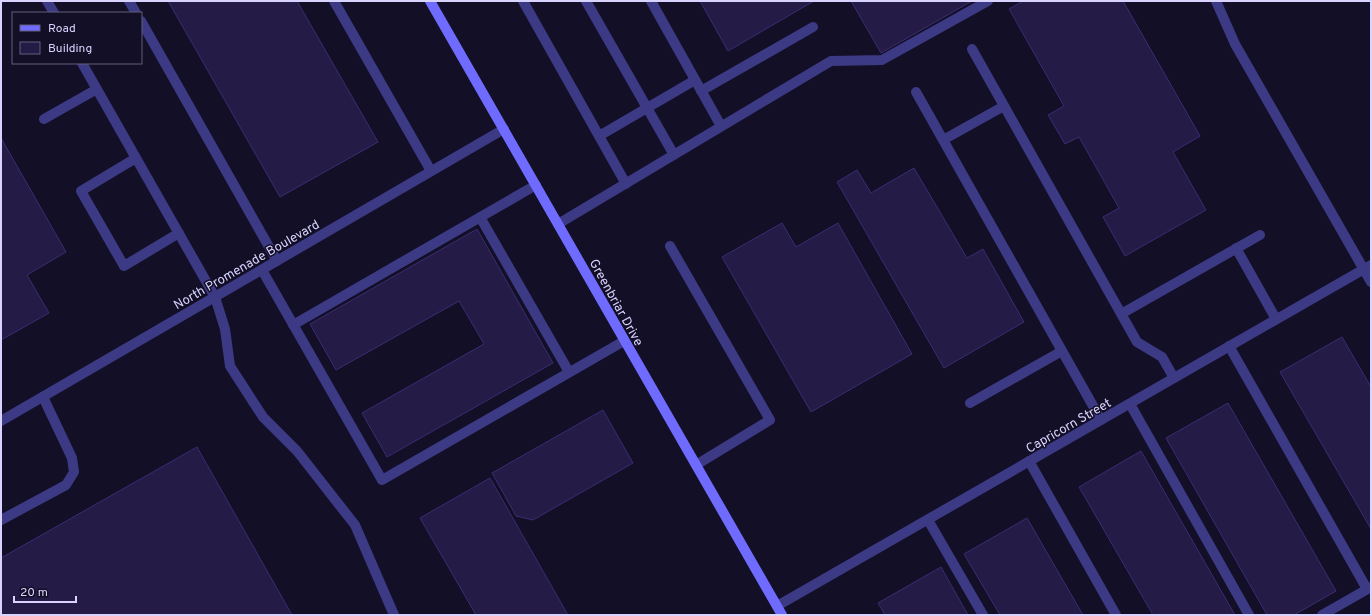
<svg xmlns="http://www.w3.org/2000/svg" width="1372" height="616" font-family="Overpass,sans-serif">
<rect width="100%" height="100%" fill="#130f26"/>
<path fill="#241b47" stroke="#3b2d73" d="M 168,1 L 297,1 L 378,142 L 280,197 Z
M 700,1 L 814,1 L 728,51 Z
M 851,1 L 972,1 L 881,53 Z
M 1023,1 L 1123,1 L 1200,136 L 1173,152 L 1206,210 L 1125,256 L 1103,217 L 1119,208 L 1079,137 L 1065,144 L 1048,115 L 1064,106 L 1009,9 Z
M 1,138 L 66,252 L 27,275 L 49,313 L 1,340 Z
M 914,168 L 967,258 L 983,249 L 1024,322 L 944,368 L 837,182 L 857,170 L 871,193 Z
M 782,223 L 796,247 L 838,223 L 912,354 L 811,412 L 722,257 Z
M 477,229 L 553,363 L 387,457 L 362,413 L 484,344 L 459,301 L 336,370 L 310,324 Z
M 1342,337 L 1371,387 L 1371,529 L 1280,372 Z
M 1228,403 L 1336,591 L 1294,615 L 1267,615 L 1166,438 Z
M 603,410 L 633,463 L 533,520 L 516,516 L 492,473 Z
M 197,447 L 292,615 L 1,615 L 1,558 Z
M 1141,451 L 1235,615 L 1153,615 L 1079,487 Z
M 490,478 L 568,615 L 476,615 L 420,518 Z
M 1027,518 L 1083,615 L 1000,615 L 964,554 Z
M 941,567 L 968,615 L 885,615 L 878,603 Z"/>
<g fill="none" stroke-linecap="round" stroke-linejoin="round">
<path stroke="#3d3a85" stroke-width="10" d="M 47,1 L 54,13
M 129,1 L 136,13
M 334,1 L 431,171
M 523,1 L 626,184
M 586,1 L 674,155
M 651,1 L 721,126
M 1216,1 L 1235,44 L 1371,282
M 141,21 L 277,261
M 972,49 L 1137,342 L 1162,357 L 1174,378
M 82,63 L 215,297 L 225,329 L 230,366 L 263,417 L 297,451 L 355,525 L 394,615
M 701,91 L 813,27
M 916,92 L 1101,420
M 44,119 L 97,89
M 599,136 L 695,80
M 943,140 L 1004,106
M 136,158 L 81,191 L 124,266 L 179,233
M 480,217 L 569,372
M 558,224 L 831,61 L 882,60 L 988,1
M 670,246 L 770,420 L 696,465
M 1236,248 L 1276,319
M 262,270 L 382,480 L 624,341
M 1121,314 L 1260,235
M 293,325 L 536,185
M 1229,346 L 1367,589
M 970,403 L 1062,351
M 1130,404 L 1249,615
M 1029,461 L 1116,615
M 1,520 L 66,485 L 74,472 L 72,458 L 43,397
M 928,520 L 983,615
M 1322,615 L 1371,587"/>
<path stroke="#3d3a85" stroke-width="10" d="M 1,421 L 504,129
M 777,606 L 1371,265"/>
<path stroke="#6f6bff" stroke-width="10" d="M 430,1 L 782,615"/>
</g>
<g text-anchor="middle" stroke-width="3" stroke-linejoin="round" paint-order="stroke">
<g font-size="13" fill="#d9d4ff" stroke="#130f26">
<text transform="translate(246 264) rotate(-30)" y="5">North Promenade Boulevard</text>
<text transform="translate(617 302) rotate(61)" y="5">Greenbriar Drive</text>
<text transform="translate(1068 425) rotate(-30)" y="5">Capricorn Street</text>
</g>
</g>
<rect width="1372" height="616" fill="none" stroke="#d9d4ff" stroke-width="4"/>
<rect x="12" y="12" width="130" height="52" fill="#130f26" stroke="#625e7d"/>
<rect x="20" y="25" width="20" height="6" fill="#6f6bff" stroke="#625e7d"/>
<text x="48" y="32" font-size="12" fill="#d9d4ff">Road</text>
<rect x="20" y="42" width="20" height="12" fill="#241b47" stroke="#625e7d"/>
<text x="48" y="52" font-size="12" fill="#d9d4ff">Building</text>
<path d="M14 596v6h62v-6" fill="none" stroke="#d9d4ff" stroke-width="2"/>
<text x="20" y="596" font-size="12" fill="#d9d4ff" stroke="#130f26" stroke-width="3" paint-order="stroke">20 m</text>
</svg>
